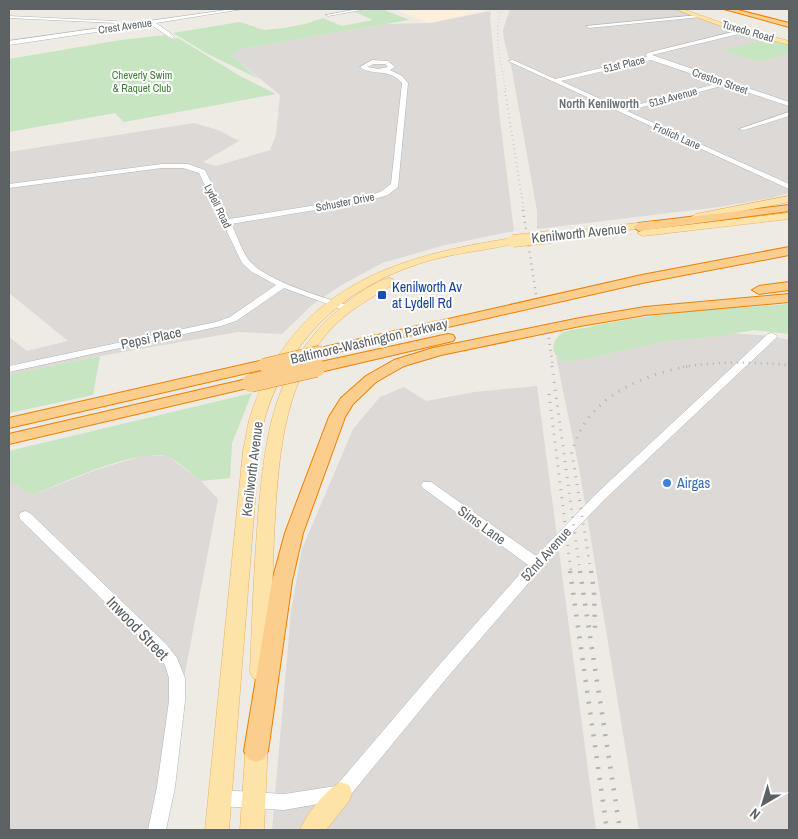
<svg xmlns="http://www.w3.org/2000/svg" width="798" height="839" font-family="'Archivo Narrow',sans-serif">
<rect width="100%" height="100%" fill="#eeeae4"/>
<path fill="#fdefda" d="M 394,9 L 493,9 L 428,23 Z"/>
<path fill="#ddd9d6" d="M 510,9 L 674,9 L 704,20 L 770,39 L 723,50 L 758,62 L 789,54 L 789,193 L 771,198 L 719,207 L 537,229 L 537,211 L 512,70 L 504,40 L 503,30 Z
M 491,11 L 490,17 L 500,120 L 514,231 L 445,245 L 382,263 L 340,286 L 312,305 L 282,334 L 238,332 L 100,356 L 9,375 L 9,337 L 27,351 L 68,341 L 9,293 L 9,152 L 194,123 L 218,130 L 239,141 L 203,162 L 216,166 L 270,150 L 276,135 L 280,95 L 231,55 L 240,49 L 386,24 L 431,23 Z
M 730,333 L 772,336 L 789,340 L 789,830 L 639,830 L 580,473 L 556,357 L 570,362 L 669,341 L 713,337 Z
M 537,386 L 596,830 L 272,830 L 291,612 L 302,549 L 353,429 L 380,397 L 404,387 L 426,401 L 475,392 Z
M 145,455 L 168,456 L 201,481 L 218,499 L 173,736 L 161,815 L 157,830 L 9,830 L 9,481 L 33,495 L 93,471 Z"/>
<path fill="#c6e5c0" d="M 376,9 L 382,9 L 409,20 L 240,49 L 231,55 L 259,79 L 208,54 L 173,33 L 240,22 L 264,30 L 284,28 L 305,24 L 323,18 L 342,26 L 373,20 L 355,12 Z
M 165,35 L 170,39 L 178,38 L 240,76 L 276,94 L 124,122 L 115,113 L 9,132 L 9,59 L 121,40 Z
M 770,39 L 789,44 L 789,54 L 758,62 L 722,50 Z
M 789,304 L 789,334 L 754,330 L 713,337 L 669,341 L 570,362 C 549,360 548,338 567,331 L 625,320 L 680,312 Z
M 100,356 L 93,395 L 9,413 L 9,375 Z
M 252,393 L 232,443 L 230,478 L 201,481 C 193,475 175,458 166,456 C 135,449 64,482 33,495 L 9,481 L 9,451 Z"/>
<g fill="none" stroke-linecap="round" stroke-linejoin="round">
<g stroke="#b1b5b9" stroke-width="1">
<path id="minor" d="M 233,9 L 243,9 L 156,23 L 174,36 L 172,39 L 150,24 L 9,45 L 9,41 Z
M 358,9 L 367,9 L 328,16 L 326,15 Z
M 699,15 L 701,17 L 589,28 L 586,26 Z
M 9,16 L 116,21 L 118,22 L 116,23 L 9,18 Z
M 745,29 L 747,32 L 652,55 L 789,102 L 789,106 L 725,85 L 627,111 L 789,184 L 789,189 L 508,61 L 513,60 L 555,79 L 647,57 L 646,54 L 651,52 ZM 651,60 L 719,83 L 622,109 L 561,81 Z
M 372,60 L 388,61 L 395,67 L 390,70 L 402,76 L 408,83 L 398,187 L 388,195 L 368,201 L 231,224 C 237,235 241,249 248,259 C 264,281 324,297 350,306 L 350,310 L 344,310 L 284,288 L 236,321 L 221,326 L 9,372 L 9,366 L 216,322 L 230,317 L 276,285 L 252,272 L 242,263 L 199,173 L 183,168 L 162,168 L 9,188 L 9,184 L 162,164 L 188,164 L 205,170 L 229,219 L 367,197 L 382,191 L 391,184 L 402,83 C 388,67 374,77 360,67 ZM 373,64 L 385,64 L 388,67 L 378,69 L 367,67 Z
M 789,112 L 789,116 L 744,130 L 739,129 Z
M 772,333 L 777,336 L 776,338 L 605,499 L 570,535 L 450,674 L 347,799 L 284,810 L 220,806 L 214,804 L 211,798 L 214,792 L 220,790 L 284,794 L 336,786 L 440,664 L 528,565 L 423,488 L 421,485 L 423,482 L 431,482 L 536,556 L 597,493 L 768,334 Z
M 25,511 L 30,513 L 167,645 L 177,658 L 185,678 L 185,701 L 175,787 L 166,830 L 148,830 L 157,787 L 169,701 L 169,678 L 165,665 L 157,653 L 20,519 L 19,516 L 20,513 Z"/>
</g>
<g stroke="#efaf5c" stroke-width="1">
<path id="major" d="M 675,9 L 683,9 L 722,23 L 789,41 L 789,45 L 718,25 Z
M 789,196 L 789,202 L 696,220 L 691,217 L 696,214 Z
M 789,213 L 789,219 L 643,236 L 637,233 L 643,230 Z
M 654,221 L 658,222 L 659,224 L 658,226 L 549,240 L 543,237 L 549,234 Z
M 513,238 L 519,241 L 517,243 C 490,250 462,252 435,259 C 353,281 292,332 266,414 C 262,425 262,439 259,451 L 229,830 L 205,830 L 243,451 C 246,439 247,425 251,414 C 293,288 394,256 513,238 Z
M 389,278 L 393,279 L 395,282 L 393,285 C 371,298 347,311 329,331 C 281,387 278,465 274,536 C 272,581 272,627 270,672 L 267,678 L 260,681 L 253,678 L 250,672 C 252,620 254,568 258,516 C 262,473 266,427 283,386 C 295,356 314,331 338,310 C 350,299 373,282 389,278 Z
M 257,732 L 265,735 L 268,742 L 264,830 L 240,830 L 246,742 L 249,735 Z
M 341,782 L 349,785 L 352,793 L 349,801 L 326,830 L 300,830 C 305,816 327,788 341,782 Z"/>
</g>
<g stroke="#ee8004" stroke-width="2">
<path id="highway" d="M 724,9 L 734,9 L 789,23 L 789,27 Z
M 789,205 L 789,211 L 639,231 L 633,227 L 639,223 Z
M 789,247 L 789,255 L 642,283 L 320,356 L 315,355 L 313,352 L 315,349 L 320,348 L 642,275 Z
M 789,282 L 789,290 L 759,294 L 752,290 L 759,286 Z
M 789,294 L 789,302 L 645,315 L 580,326 L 441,355 L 404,366 L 376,382 L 353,404 L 345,417 L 303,533 L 292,581 L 268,751 L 264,759 L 256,762 L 248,759 L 244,751 L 272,581 L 285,533 L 329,417 L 341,398 L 366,376 L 394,360 L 433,348 L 580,318 L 645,307 Z
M 448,334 L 453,335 L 455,338 L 453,341 L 316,373 L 311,371 L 308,368 L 311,365 L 316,363 Z
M 264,360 L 269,362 L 272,365 L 269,368 L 9,428 L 9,418 Z
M 251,378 L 256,380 L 259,383 L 256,386 L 9,444 L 9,434 Z"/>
</g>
<use href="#minor" fill="#fff" fill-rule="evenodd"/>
<use href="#major" fill="#fee3a9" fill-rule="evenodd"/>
<use href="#highway" fill="#fbce8e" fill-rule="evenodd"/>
<path stroke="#b2b3b4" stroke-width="1" stroke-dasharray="0.5 3" stroke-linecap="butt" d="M 502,9 C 492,35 502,65 506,92"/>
<path stroke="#b2b3b4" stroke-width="2" stroke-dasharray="0.5 4" stroke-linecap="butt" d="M 505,91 L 524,211"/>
<path stroke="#b2b3b4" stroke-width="2.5" stroke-dasharray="1 5" stroke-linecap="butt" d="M 523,210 L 536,294
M 548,332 L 553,367
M 683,367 C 718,361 753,362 789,365"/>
<path stroke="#b2b3b4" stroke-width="3" stroke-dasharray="1 7" stroke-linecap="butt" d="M 552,366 L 580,572
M 549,394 L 571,572
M 591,572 L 572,453 C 584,399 640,375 690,366"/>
<path stroke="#b2b3b4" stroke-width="4.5" stroke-dasharray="2 9" stroke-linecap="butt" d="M 570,571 L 607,830
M 580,571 L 620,830
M 591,571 L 594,592 L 595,628"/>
<g stroke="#efaf5c" stroke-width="13" stroke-linecap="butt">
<path id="major-bridge" d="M 513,241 L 549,237"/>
</g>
<g stroke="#ee8004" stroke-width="14" stroke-linecap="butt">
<path id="highway-bridge-far1" d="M 264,365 L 320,352"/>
</g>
<g stroke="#ee8004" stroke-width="19" stroke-linecap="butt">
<path id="highway-bridge" d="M 251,383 L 316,368"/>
</g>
<use href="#major-bridge" stroke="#fee3a9" stroke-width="12"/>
<use href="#highway-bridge-far1" stroke="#fbce8e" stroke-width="13"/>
<use href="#highway-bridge" stroke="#fbce8e" stroke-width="18"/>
</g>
<rect fill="#1a4fb4" stroke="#fff" stroke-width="2" x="377" y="290" width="10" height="10" rx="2.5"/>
<circle fill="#3f7fe0" stroke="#fff" stroke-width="2" cx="667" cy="483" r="5"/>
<g text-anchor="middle" stroke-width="4" stroke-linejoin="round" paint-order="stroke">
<g font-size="11" fill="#5c6164" stroke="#fff">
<text transform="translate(125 26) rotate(-8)" y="4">Crest Avenue</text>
<text transform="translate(748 31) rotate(16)" y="4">Tuxedo Road</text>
<text transform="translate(624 64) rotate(-13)" y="4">51st Place</text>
<text transform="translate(720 81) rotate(19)" y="4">Creston Street</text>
<text transform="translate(673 97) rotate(-15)" y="4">51st Avenue</text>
<text transform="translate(677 136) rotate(24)" y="4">Frolich Lane</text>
<text transform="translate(345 202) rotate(-11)" y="4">Schuster Drive</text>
<text transform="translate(218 206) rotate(64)" y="4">Lydell Road</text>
</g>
<g font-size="11" fill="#3e8235" stroke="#fff">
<text x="142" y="79">Cheverly Swim<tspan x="142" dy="13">&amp; Raquet Club</tspan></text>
</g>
<g font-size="12" font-weight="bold" fill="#6d7376" stroke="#fff">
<text x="599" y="108">North Kenilworth</text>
</g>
<g font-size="14" fill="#5c6164" stroke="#fff">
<text transform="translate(579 233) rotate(-6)" y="5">Kenilworth Avenue</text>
<text transform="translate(151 338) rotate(-12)" y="5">Pepsi Place</text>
<text transform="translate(369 341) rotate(-13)" y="5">Baltimore-Washington Parkway</text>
<text transform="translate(252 469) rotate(-83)" y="5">Kenilworth Avenue</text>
<text transform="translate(482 525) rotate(36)" y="5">Sims Lane</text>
<text transform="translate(546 554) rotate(-48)" y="5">52nd Avenue</text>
</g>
<g font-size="14" fill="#164399" stroke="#fff" text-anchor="start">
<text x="392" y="292">Kenilworth Av<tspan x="392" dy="16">at Lydell Rd</tspan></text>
</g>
<g font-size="14" fill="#366cbe" stroke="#fff" text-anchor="start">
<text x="677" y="488">Airgas</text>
</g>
<g font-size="16" fill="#5c6164" stroke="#fff">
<text transform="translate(138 628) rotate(46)" y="6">Inwood Street</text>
</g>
</g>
<rect width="798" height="839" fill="none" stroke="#5c6164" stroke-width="20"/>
<g transform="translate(763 804) rotate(218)" stroke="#ffffff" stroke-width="4" paint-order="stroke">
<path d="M0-4L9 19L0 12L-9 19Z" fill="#5c6164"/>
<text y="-8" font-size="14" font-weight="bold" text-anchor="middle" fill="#5c6164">N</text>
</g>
</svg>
